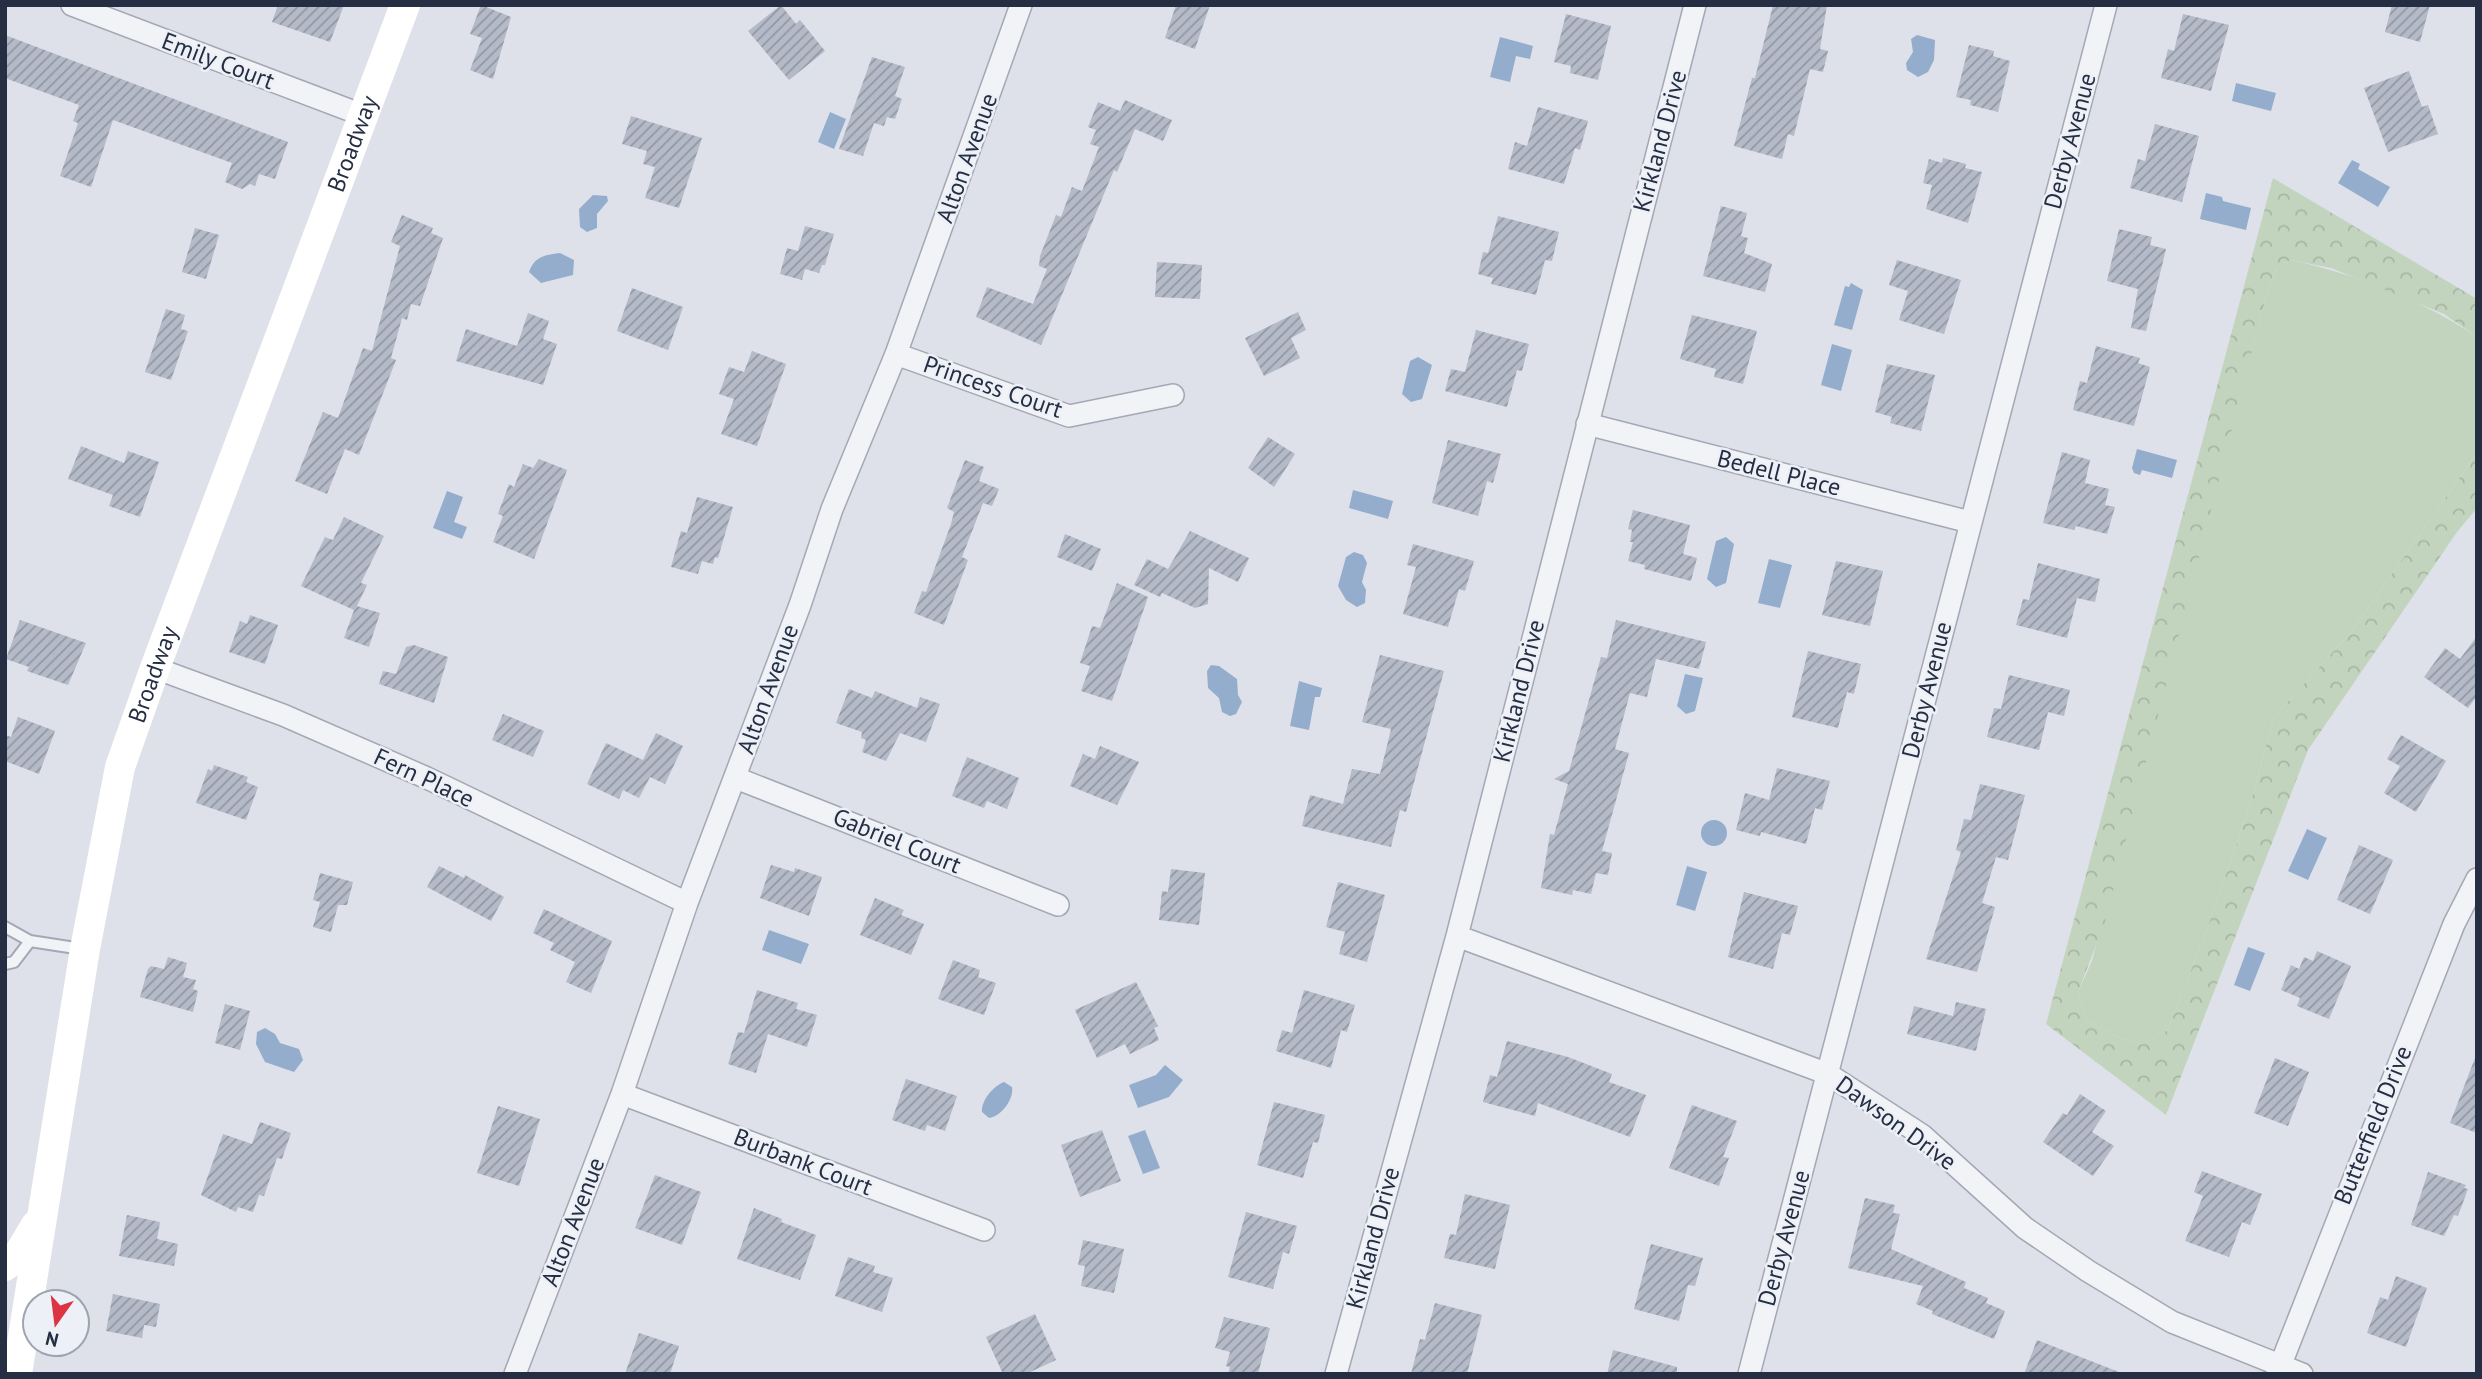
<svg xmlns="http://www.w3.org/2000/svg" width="2482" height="1379" font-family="'PT Sans',sans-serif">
<defs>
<pattern id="forest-crowns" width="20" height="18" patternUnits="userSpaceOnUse" patternTransform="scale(1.75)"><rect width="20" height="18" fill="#c2d4be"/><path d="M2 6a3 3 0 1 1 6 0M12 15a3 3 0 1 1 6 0" fill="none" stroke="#a7b6a4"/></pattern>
<pattern id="building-hatch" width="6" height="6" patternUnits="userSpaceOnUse" patternTransform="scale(1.75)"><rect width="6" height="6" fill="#b4bac7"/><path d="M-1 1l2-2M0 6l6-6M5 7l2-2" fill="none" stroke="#9298a3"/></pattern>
</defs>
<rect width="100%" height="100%" fill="#dee1e9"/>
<path fill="#c2d4be" d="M 2291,260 C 2355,274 2422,300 2477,337 L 2477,453 L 2352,631 L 2274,717 L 2250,805 L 2206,932 L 2168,1030 L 2143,1044 L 2122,1039 L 2087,1021 L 2078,992 L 2092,961 L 2267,293 L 2277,267 Z"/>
<path fill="url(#forest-crowns)" d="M 2273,178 L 2477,299 L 2477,337 L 2444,314 L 2331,268 L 2291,260 L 2277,267 L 2267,293 L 2105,922 L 2078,992 L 2087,1021 L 2122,1039 L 2143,1044 L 2168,1030 L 2206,932 L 2250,805 L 2274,717 L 2352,631 L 2477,453 L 2477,508 L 2457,532 L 2308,750 L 2166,1115 L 2046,1024 Z"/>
<path fill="#94adcd" d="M 1917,35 L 1935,40 L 1934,60 L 1928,72 L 1918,77 L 1907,70 L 1906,63 L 1913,52 L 1911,39 Z
M 1500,37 L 1533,46 L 1530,59 L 1516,56 L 1510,82 L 1490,77 Z
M 2236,83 L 2276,93 L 2271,111 L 2232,101 Z
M 830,112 L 846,119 L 834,149 L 818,142 Z
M 2352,160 L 2360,164 L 2358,169 L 2390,187 L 2378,207 L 2338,183 Z
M 2206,193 L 2222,197 L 2223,201 L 2251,208 L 2246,230 L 2200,219 Z
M 593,195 L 607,196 L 608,201 L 597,214 L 597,228 L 587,232 L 580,227 L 579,209 Z
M 560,253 L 574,260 L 573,275 L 541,283 L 529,272 C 534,257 544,255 560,253 Z
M 1851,283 L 1863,290 L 1852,330 L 1834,325 L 1845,286 L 1849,287 Z
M 1832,344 L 1852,350 L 1841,391 L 1821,385 Z
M 1418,357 L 1432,365 L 1422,399 L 1411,402 L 1402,394 L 1410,361 Z
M 2137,449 L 2177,460 L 2172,478 L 2142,470 L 2140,475 L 2134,473 L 2132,468 Z
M 1353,490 L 1393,501 L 1388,519 L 1349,508 Z
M 447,491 L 463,497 L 454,522 L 467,527 L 462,539 L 433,528 Z
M 1726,537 L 1734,544 L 1726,583 L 1716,587 L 1707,579 L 1716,541 Z
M 1354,552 L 1363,555 L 1367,563 L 1362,582 L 1366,590 L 1365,603 L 1357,607 L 1346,600 L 1338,586 L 1346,557 Z
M 1769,559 L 1792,565 L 1780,608 L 1758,603 Z
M 1211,665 L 1219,666 L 1237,679 L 1238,695 L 1242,702 L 1236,714 L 1230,716 L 1222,712 L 1219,698 L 1208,688 L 1207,671 Z
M 1685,674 L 1703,678 L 1695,711 L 1686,714 L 1677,706 Z
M 1299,681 L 1322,688 L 1320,697 L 1315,697 L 1309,730 L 1290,726 Z
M1701 833a13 13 0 1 1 26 0a13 13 0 1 1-26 0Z
M 2307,829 L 2327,838 L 2308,880 L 2288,871 Z
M 1687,866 L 1707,872 L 1695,911 L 1676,905 Z
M 769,930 L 809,944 L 801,964 L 762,950 Z
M 2248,947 L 2265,953 L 2250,991 L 2234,985 Z
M 265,1028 L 275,1034 L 280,1043 L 299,1049 L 303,1060 L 294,1072 L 265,1062 L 256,1044 L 257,1032 Z
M 1165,1065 L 1183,1080 L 1169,1097 L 1138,1108 L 1129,1085 L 1156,1075 Z
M 1004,1082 L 1012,1087 C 1014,1099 1002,1116 989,1118 L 982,1112 C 981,1101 993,1086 1004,1082 Z
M 1145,1130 L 1160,1168 L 1143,1174 L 1128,1136 Z"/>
<path fill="url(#building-hatch)" d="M 278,5 L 344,5 L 330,42 L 272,22 Z
M 481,5 L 511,17 L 493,79 L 470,70 L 482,38 L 470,34 Z
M 781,5 L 796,24 L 800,20 L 825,51 L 789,80 L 748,31 Z
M 1176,5 L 1210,5 L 1195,49 L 1165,38 Z
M 1773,5 L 1827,5 L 1820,49 L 1828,51 L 1823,72 L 1810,69 L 1794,136 L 1788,134 L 1782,159 L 1734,146 L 1752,78 L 1755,78 Z
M 2392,5 L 2430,5 L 2420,42 L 2385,32 Z
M 1566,14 L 1611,26 L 1598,80 L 1570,73 L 1571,66 L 1554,62 Z
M 2183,14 L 2229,25 L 2211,91 L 2161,78 L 2168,49 L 2174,51 Z
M 5,35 L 288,142 L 275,179 L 259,174 L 255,186 L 250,184 L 242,189 L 225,182 L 232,163 L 113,120 L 91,187 L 60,176 L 78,123 L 73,121 L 79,105 L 5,78 Z
M 1969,45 L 1994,51 L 1993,56 L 2010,61 L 1998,112 L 1970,105 L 1971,100 L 1956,97 Z
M 872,57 L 905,67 L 895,96 L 902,99 L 895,119 L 887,117 L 884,126 L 874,123 L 863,156 L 839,149 Z
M 2409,71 L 2422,107 L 2428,105 L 2438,134 L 2388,152 L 2364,88 Z
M 1125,100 L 1172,120 L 1163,141 L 1135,129 L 1117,172 L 1114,170 L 1041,345 L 976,317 L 987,287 L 1033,304 L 1047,269 L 1039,266 L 1040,256 L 1056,215 L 1061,217 L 1072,187 L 1082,191 L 1099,147 L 1090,144 L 1096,130 L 1088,127 L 1098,102 L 1120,111 Z
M 1538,107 L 1588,121 L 1580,150 L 1575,148 L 1564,184 L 1508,169 L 1515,142 L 1527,146 Z
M 631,116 L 702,138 L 679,208 L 645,198 L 655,167 L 643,164 L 647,151 L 622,144 Z
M 2155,124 L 2199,136 L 2182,202 L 2130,188 L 2138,159 L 2145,161 Z
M 1943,158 L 1966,164 L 1965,168 L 1982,172 L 1968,223 L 1926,209 L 1932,185 L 1923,183 L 1929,159 L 1942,163 Z
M 1721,206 L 1747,213 L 1741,236 L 1748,238 L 1744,253 L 1772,264 L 1765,292 L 1703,276 Z
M 402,215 L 433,228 L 431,233 L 443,238 L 420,306 L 411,304 L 407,320 L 402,318 L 391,358 L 396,360 L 359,455 L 345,449 L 327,494 L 295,481 L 323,412 L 338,418 L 363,348 L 372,351 L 400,246 L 391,242 Z
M 1498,216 L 1559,232 L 1552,261 L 1545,260 L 1536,295 L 1491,284 L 1493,278 L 1478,274 L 1483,252 L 1488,253 Z
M 805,226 L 834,234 L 825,265 L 822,265 L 819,273 L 805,269 L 802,280 L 780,274 L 787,248 L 798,251 Z
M 195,228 L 219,235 L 206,279 L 182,272 Z
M 2119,229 L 2152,237 L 2150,245 L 2166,249 L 2146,331 L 2131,328 L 2138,289 L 2107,281 Z
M 1897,260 L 1961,280 L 1944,334 L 1899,320 L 1908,291 L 1889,285 Z
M 1157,262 L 1202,265 L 1200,299 L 1155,297 Z
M 632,288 L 683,307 L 668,350 L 617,331 Z
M 166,309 L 185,315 L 181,329 L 188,331 L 171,380 L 145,372 Z
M 1298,312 L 1306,330 L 1291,338 L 1300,358 L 1264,376 L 1245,338 Z
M 528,313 L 549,321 L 543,339 L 557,344 L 543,385 L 456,361 L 466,329 L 517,346 Z
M 1692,315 L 1757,331 L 1743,384 L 1714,377 L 1716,369 L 1680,359 Z
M 1476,330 L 1529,344 L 1522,371 L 1517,370 L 1507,407 L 1445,391 L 1451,369 L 1465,372 Z
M 2096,346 L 2140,358 L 2138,363 L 2150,367 L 2134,426 L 2073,410 L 2080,381 L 2087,383 Z
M 752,351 L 786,364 L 757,446 L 721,434 L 734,399 L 719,394 L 729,367 L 744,372 Z
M 1887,364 L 1935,375 L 1921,431 L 1890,423 L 1892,417 L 1875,412 Z
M 1268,437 L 1295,454 L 1274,487 L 1248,468 Z
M 1448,440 L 1501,454 L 1493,483 L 1487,481 L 1478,516 L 1432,503 Z
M 81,446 L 124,463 L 128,451 L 159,462 L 140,517 L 109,506 L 113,495 L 68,479 Z
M 2062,452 L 2090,460 L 2085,483 L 2109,489 L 2105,505 L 2115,507 L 2107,534 L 2076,526 L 2074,530 L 2043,523 Z
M 539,459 L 567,470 L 534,559 L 493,542 L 503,516 L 498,514 L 509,484 L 514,487 L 523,464 L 533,468 Z
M 965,460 L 984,467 L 979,481 L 999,489 L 992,506 L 983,503 L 962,557 L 968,560 L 944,625 L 914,613 L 922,591 L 926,592 L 951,524 L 954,512 L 947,508 Z
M 697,497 L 733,507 L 718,558 L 715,557 L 713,564 L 702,561 L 698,574 L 671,567 L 681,531 L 687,533 Z
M 1633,510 L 1690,525 L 1683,554 L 1697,558 L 1691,581 L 1644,569 L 1645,565 L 1628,561 L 1633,542 L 1630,542 L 1632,530 L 1628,529 Z
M 344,517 L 384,536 L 361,583 L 367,585 L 357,606 L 380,613 L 369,647 L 344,638 L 354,610 L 301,586 L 325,537 L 333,540 Z
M 1190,531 L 1249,558 L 1238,582 L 1209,568 L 1208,604 L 1195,608 L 1162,593 L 1160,597 L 1134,585 L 1147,559 L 1168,569 Z
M 1065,534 L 1101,549 L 1092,571 L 1057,557 Z
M 1413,544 L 1474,561 L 1465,591 L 1459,589 L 1448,627 L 1403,614 L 1416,567 L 1407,565 Z
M 1836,561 L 1883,571 L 1870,626 L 1822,615 Z
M 2038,563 L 2100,579 L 2095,602 L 2077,598 L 2067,638 L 2016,625 L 2023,599 L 2029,600 Z
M 1117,583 L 1148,597 L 1112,701 L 1081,691 L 1090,666 L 1080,663 L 1092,626 L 1100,628 Z
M 250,615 L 278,625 L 265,664 L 229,652 L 240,621 L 247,624 Z
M 20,620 L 86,643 L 68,685 L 27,671 L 29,667 L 6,659 Z
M 1616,620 L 1706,642 L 1699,669 L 1656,659 L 1647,697 L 1630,693 L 1615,749 L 1629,753 L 1602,851 L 1612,853 L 1608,875 L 1596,873 L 1591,894 L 1573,890 L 1572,895 L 1541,888 L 1550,834 L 1554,835 L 1568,784 L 1554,779 L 1569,771 L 1601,657 L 1607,658 Z
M 2477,636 L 2477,696 L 2468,708 L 2424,677 L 2445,648 L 2460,659 Z
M 414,645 L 448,657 L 434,703 L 379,684 L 383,671 L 396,674 L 406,647 Z
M 1808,651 L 1861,664 L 1854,694 L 1847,692 L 1838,728 L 1792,717 Z
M 1380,655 L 1444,671 L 1406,812 L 1400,810 L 1391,847 L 1302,826 L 1310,795 L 1343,804 L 1352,769 L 1380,774 L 1391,729 L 1362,722 Z
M 2009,675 L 2070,690 L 2064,716 L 2048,712 L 2039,750 L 1987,737 L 1994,708 L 2001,709 Z
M 849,689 L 872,698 L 875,691 L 917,708 L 920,697 L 940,704 L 926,742 L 900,733 L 886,761 L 862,752 L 866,740 L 861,738 L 862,732 L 836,723 Z
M 503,714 L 544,731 L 533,757 L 492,740 Z
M 18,717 L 55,731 L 39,774 L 5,761 L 5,735 L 11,737 Z
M 656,733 L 683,746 L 665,784 L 650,777 L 639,798 L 623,790 L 619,799 L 587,784 L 606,743 L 643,760 Z
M 2401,735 L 2446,761 L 2416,812 L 2384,793 L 2400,766 L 2387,759 Z
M 1100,746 L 1139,762 L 1117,805 L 1070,786 L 1083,754 L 1095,759 Z
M 967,757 L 1019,778 L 1007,809 L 987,801 L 984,808 L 952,796 Z
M 214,765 L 248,777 L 246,782 L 258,787 L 246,820 L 196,803 L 208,769 L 212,771 Z
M 1777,768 L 1830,781 L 1822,810 L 1815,808 L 1806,844 L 1761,832 L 1760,836 L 1736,830 L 1745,793 L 1769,800 Z
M 1980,784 L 2025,795 L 2008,860 L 1996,857 L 1982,903 L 1995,907 L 1977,972 L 1926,959 L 1961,852 L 1956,850 L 1964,819 L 1971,820 Z
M 2359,845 L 2393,860 L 2370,914 L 2337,900 Z
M 771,865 L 794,872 L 795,868 L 822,877 L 809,916 L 760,898 Z
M 439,866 L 464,878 L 465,875 L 504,897 L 491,921 L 427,887 Z
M 1171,869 L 1205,873 L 1199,925 L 1159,920 L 1162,891 L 1168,892 Z
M 320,873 L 353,882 L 347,905 L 338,905 L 331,932 L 313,927 L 320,902 L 313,900 Z
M 1338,882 L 1385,895 L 1367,962 L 1339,954 L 1345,932 L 1326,927 Z
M 1744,892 L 1798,906 L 1790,935 L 1782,933 L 1773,969 L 1728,957 Z
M 875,898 L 904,910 L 901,915 L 924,924 L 911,955 L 860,935 Z
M 544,909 L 612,941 L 591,993 L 566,982 L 575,962 L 550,950 L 554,943 L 533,933 Z
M 2317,951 L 2351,966 L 2329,1019 L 2297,1006 L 2300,998 L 2281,990 L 2291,965 L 2299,969 L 2304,957 L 2313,961 Z
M 168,957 L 187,963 L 183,977 L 196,980 L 193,989 L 198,991 L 193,1012 L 140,997 L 148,969 L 151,966 L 164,969 Z
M 953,960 L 980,970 L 978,977 L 996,983 L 984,1015 L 938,999 Z
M 1136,982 L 1158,1026 L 1154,1028 L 1159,1040 L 1130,1054 L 1125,1044 L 1097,1058 L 1075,1010 Z
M 757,990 L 798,1003 L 796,1009 L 817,1015 L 807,1047 L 768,1034 L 756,1073 L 728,1064 L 738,1032 L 744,1033 Z
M 1304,990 L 1355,1005 L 1347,1032 L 1341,1030 L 1331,1068 L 1276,1051 L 1282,1030 L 1292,1033 Z
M 1956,1002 L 1986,1009 L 1976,1051 L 1907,1034 L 1914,1006 L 1953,1016 Z
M 225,1004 L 250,1011 L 240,1050 L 215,1043 Z
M 1507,1041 L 1568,1057 L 1612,1074 L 1609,1082 L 1646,1095 L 1630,1137 L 1538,1103 L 1535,1116 L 1483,1102 L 1490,1075 L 1497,1077 Z
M 2275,1058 L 2309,1072 L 2288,1126 L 2254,1113 Z
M 2475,1058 L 2477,1058 L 2477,1133 L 2450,1123 Z
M 906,1079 L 957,1096 L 945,1131 L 927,1125 L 925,1131 L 892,1120 Z
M 2080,1094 L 2106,1111 L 2092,1132 L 2114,1146 L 2093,1176 L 2043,1142 L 2063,1113 L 2067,1115 Z
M 1274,1102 L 1325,1115 L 1318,1143 L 1313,1142 L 1303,1178 L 1257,1165 Z
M 1692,1105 L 1737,1121 L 1723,1157 L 1729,1158 L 1719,1186 L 1669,1168 Z
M 498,1106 L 540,1119 L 519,1186 L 477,1173 Z
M 260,1122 L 291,1133 L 282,1159 L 277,1158 L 264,1196 L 259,1195 L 253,1212 L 238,1207 L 236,1212 L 201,1195 L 223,1134 L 252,1144 Z
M 1102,1130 L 1121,1181 L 1080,1197 L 1061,1145 Z
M 2202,1171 L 2262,1194 L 2250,1225 L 2242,1222 L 2229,1257 L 2185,1241 L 2203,1196 L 2194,1192 Z
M 2428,1172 L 2466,1185 L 2464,1188 L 2468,1189 L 2458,1216 L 2454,1215 L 2444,1236 L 2411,1225 Z
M 655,1175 L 701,1192 L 682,1245 L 635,1228 Z
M 1465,1194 L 1510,1205 L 1495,1269 L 1444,1258 L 1450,1234 L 1456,1235 Z
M 1865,1198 L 1895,1205 L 1893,1213 L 1900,1214 L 1891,1249 L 1966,1282 L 1964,1288 L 1988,1298 L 1986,1303 L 2005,1311 L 1994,1339 L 1932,1314 L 1933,1311 L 1916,1304 L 1923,1286 L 1848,1268 Z
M 754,1208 L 782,1219 L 781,1222 L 816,1235 L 800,1280 L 737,1259 Z
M 1246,1212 L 1297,1226 L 1289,1254 L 1283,1252 L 1273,1289 L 1228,1277 Z
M 127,1215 L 160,1222 L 157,1239 L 178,1244 L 174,1266 L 119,1256 Z
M 1083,1240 L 1124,1249 L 1114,1293 L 1081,1286 L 1085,1266 L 1078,1265 Z
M 1651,1244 L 1703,1258 L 1695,1286 L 1688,1285 L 1679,1321 L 1634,1309 Z
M 848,1257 L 875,1266 L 873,1272 L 893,1278 L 882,1312 L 835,1296 Z
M 2396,1276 L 2427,1288 L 2406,1347 L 2367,1333 L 2380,1297 L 2388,1300 Z
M 113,1294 L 160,1304 L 156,1327 L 144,1325 L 142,1338 L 106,1331 Z
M 1435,1303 L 1482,1315 L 1467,1374 L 1411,1374 L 1420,1339 L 1425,1340 Z
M 1035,1314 L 1056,1360 L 1026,1374 L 1003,1374 L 986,1337 Z
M 1224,1317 L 1270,1328 L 1258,1374 L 1228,1374 L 1230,1367 L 1226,1366 L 1230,1352 L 1215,1348 Z
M 639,1333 L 679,1346 L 670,1374 L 625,1374 Z
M 2037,1340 L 2119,1372 L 2119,1374 L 2024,1374 Z
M 1613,1350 L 1677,1367 L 1677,1374 L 1607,1374 Z"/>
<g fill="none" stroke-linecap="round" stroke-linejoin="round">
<g stroke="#a3a8b4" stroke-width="14">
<path id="service" d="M 5,927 L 30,941 L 82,949
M 5,964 L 14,962 L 30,941"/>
</g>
<g stroke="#a3a8b4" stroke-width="24">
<path id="minor" d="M 72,5 L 365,116
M 896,354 L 1069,416 L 1173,395
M 1587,424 L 1970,522
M 155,668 L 283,715 L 427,778 L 687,903
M 736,778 L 1058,905
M 1457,936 L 1828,1074 L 1922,1135 L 2025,1228 L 2088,1271 L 2172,1322 L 2302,1374
M 622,1094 L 984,1230
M 515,1374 L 622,1094 L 687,903 L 800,605 L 832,509 L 896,354 L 1021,5
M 1336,1374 L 1457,936 L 1695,5
M 1749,1374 L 2106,5
M 2277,1374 L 2454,924 L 2477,879"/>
</g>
<use href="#service" stroke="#f1f3f7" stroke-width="10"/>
<use href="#minor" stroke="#f1f3f7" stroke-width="21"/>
<g stroke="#fff" stroke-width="30">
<path d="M 5,1266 L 18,1255 L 36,1225"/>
<path id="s1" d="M 17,1374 L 85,949 L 120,767 L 155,668 L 405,5"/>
</g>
</g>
<g text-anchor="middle" stroke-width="5" stroke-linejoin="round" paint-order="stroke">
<g font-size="24" fill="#252e42" stroke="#edf1f7">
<text transform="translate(218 61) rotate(21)" y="8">Emily Court</text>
<text transform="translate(1660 141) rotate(-75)" y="8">Kirkland Drive</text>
<text transform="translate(2070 141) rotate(-75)" y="8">Derby Avenue</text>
<text dy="8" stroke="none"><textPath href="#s1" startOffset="1281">Broadway</textPath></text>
<text transform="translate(967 158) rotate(-70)" y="8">Alton Avenue</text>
<text transform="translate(993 387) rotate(19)" y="8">Princess Court</text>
<text transform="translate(1779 473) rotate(14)" y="8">Bedell Place</text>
<text dy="8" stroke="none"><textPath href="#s1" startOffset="714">Broadway</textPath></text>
<text transform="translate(768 689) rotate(-70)" y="8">Alton Avenue</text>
<text transform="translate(1927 690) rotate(-76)" y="8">Derby Avenue</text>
<text transform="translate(1519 691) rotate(-76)" y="8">Kirkland Drive</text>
<text transform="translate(424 778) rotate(25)" y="8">Fern Place</text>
<text transform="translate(897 841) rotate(22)" y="8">Gabriel Court</text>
<text transform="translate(1896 1123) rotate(36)" y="8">Dawson Drive</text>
<text transform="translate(2373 1125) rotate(-68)" y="8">Butterfield Drive</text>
<text transform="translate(803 1162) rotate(21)" y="8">Burbank Court</text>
<text transform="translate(573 1222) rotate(-69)" y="8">Alton Avenue</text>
<text transform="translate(1373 1238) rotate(-75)" y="8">Kirkland Drive</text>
<text transform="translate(1784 1238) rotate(-75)" y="8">Derby Avenue</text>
</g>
</g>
<rect width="2482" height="1379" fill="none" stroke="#252e42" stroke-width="14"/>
<g transform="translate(56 1323) rotate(194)"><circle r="33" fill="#edf1f7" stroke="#9da3af" stroke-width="2"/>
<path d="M0-5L12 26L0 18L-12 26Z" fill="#dd3443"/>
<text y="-10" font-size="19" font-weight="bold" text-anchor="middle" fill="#252e42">N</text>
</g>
</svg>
